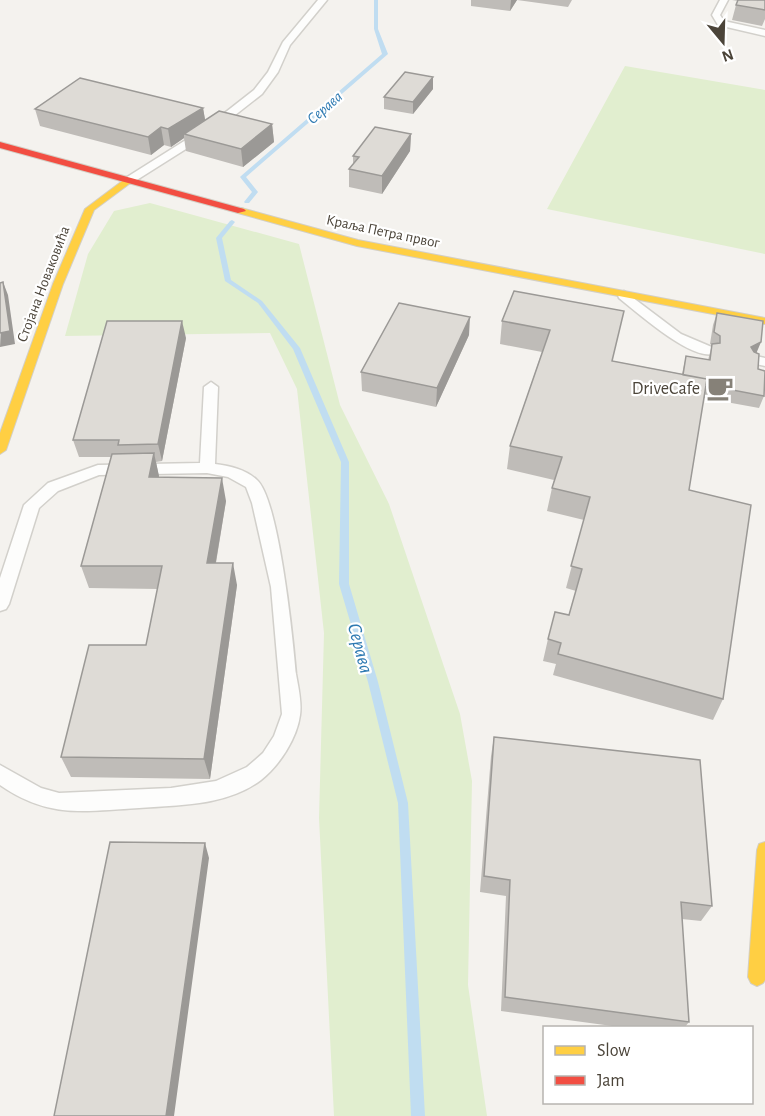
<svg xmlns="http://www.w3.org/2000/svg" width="765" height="1116" font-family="'Alegreya Sans',sans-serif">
<rect width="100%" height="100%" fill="#f4f2ee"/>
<path fill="#e1eecf" d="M 625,66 L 765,90 L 765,254 L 547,209 Z
M 150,203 L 299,244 L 340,405 L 389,504 L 460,714 L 472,781 L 468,985 L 487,1116 L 334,1116 L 319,818 L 324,633 L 297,389 L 270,333 L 65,336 L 88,254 L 114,211 Z"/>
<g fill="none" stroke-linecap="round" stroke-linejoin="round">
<path fill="#c0ddf1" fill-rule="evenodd" d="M 374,0 L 378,0 L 378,29 L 388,54 L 246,177 L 258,192 L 249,203 L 245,203 L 244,202 L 252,192 L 240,177 L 241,176 L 382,54 L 374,29 Z
M 232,220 L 235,222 L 222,238 L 231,280 L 262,301 L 300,348 L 349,462 L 349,584 L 378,682 L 408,803 L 425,1116 L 411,1116 L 398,803 L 368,682 L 339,584 L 341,462 L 293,349 L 258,303 L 225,281 L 216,238 L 230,221 Z"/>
<g stroke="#d2d0cb" stroke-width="3">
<path id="lane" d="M 318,0 L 327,0 L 290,45 L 278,72 L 262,94 L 216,130 L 132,183 L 124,183 L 124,179 L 208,126 L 254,90 L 268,72 L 283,42 Z
M 720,0 L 728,0 L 720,15 L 724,21 L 765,30 L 765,36 L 718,25 L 712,15 Z
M 624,291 L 681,334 L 714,348 L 714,354 C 690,360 638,313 619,298 L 618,295 Z
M 756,356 L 765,358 L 765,366 L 751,363 L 749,360 Z
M 211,382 L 218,387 L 215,464 C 230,466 245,469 257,480 C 279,500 293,639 296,674 C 298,686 302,702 300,715 C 297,738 280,765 261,780 C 227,806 180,805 139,808 C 84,811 49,819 0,785 L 0,765 L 41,788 L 59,793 L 171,788 L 216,781 L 247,767 L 263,753 L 274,736 L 282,714 L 271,587 L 252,503 L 246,487 L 228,477 L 207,473 L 99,475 L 58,491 L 39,508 L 9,604 L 6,609 L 0,611 L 0,578 L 24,505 L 48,483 L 98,465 L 200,463 L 204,387 Z"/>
</g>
<g stroke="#d3cfc5" stroke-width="2">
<path id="slow" d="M 125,179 L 133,181 L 94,210 L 63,284 L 6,450 L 0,454 L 0,433 L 53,284 L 85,209 Z
M 241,208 L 358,240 L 765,318 L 765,324 L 357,246 L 238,213 L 236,211 Z
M 765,842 L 765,980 L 763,983 L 757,986 L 751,983 L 748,977 L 757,850 L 759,844 Z"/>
</g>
<g stroke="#d3cfc5" stroke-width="2">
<path id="jam" d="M 0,142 L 244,209 L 246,211 L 238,213 L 0,148 Z"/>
</g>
<use href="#lane" fill="#fdfdfc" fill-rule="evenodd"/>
<use href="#slow" fill="#ffcf43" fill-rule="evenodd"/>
<use href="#jam" fill="#f24e42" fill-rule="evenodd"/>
</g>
<path fill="#bfbcb8" d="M 471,0 L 572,0 L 568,7 L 517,0 L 510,11 L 471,6 Z
M 732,0 L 765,0 L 765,19 L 762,26 L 732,20 L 736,5 L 738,1 Z
M 433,77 L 433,89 L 413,114 L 384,109 L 384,97 Z
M 203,108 L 205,120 L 272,124 L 274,142 L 243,167 L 186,151 L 184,138 L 171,147 L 164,145 L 151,155 L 40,126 L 35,109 Z
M 411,134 L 410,151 L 382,194 L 349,187 L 349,169 L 353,164 L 353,156 Z
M 514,291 L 613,361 L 682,374 L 686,356 L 708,360 L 712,345 L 710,344 L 713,325 L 717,313 L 757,353 L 758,369 L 764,396 L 759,408 L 704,398 L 689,490 L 723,699 L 713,720 L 553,675 L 556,664 L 543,661 L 548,639 L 569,615 L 576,591 L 566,588 L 584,520 L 547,511 L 552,488 L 554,480 L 507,469 L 510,446 L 542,352 L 500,344 L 502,321 Z
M 469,335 L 436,407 L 362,391 L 361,372 Z
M 186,338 L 162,461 L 156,462 L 159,477 L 226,501 L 216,563 L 237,585 L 210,779 L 71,777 L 61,757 L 146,645 L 158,589 L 89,588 L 81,566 L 111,457 L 79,457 L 73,440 Z
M 494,737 L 712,906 L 701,921 L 682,919 L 689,1022 L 684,1028 L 627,1028 L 501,1011 L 506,896 L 480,892 L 491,756 Z"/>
<path fill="#9b9996" d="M 511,0 L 517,0 L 510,11 Z
M 433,77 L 433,89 L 413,114 L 413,102 Z
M 203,108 L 206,125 L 184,134 L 184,138 L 171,147 L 168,129 Z
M 272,124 L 274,142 L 243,167 L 241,149 Z
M 161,127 L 164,145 L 151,155 L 148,137 Z
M 411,134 L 410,151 L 382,194 L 382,176 Z
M 3,282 L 8,295 L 15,344 L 0,347 Z
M 470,317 L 469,335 L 436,407 L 437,388 Z
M 182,321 L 186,338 L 162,461 L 158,444 Z
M 761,342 L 756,354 L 747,359 L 751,347 Z
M 154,453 L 159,476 L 155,500 L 149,477 Z
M 222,478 L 226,501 L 212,585 L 207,563 Z
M 233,563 L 237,585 L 210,779 L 204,759 Z
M 205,843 L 209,858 L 174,1116 L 166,1116 Z"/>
<path fill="#dedbd6" stroke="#9b9996" stroke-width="1.5" d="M 738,0 L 765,0 L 765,10 L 736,5 Z
M 405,72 L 433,77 L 413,102 L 384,97 Z
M 80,78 L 203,108 L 168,129 L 161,127 L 148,137 L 35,109 Z
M 219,111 L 272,124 L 241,149 L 184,134 Z
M 375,127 L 411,134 L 382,176 L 349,169 L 359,157 L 353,156 Z
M 3,282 L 10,331 L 0,333 L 0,283 Z
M 514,291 L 624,311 L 612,361 L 707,379 L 689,490 L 751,505 L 723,699 L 558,654 L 561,643 L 548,639 L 555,612 L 569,615 L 582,569 L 571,566 L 590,497 L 552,488 L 562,457 L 510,446 L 550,330 L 502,321 Z
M 399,303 L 470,317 L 437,388 L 361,372 Z
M 717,313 L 763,321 L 761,342 L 751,347 L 754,352 L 759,354 L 758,369 L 765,371 L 764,396 L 706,385 L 707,379 L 683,375 L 686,356 L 710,360 L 712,344 L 720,343 L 720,336 L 714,332 Z
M 107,321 L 182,321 L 158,444 L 118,445 L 119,440 L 73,440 Z
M 154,453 L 149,477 L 222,478 L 207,563 L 233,563 L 204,759 L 61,757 L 89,645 L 146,645 L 162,566 L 81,566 L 112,454 Z
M 494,737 L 700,760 L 712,906 L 681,902 L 689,1022 L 505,997 L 510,880 L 484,876 Z
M 110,842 L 205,843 L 166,1116 L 54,1116 Z"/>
<defs>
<g id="cafe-bare" transform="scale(2.07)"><path d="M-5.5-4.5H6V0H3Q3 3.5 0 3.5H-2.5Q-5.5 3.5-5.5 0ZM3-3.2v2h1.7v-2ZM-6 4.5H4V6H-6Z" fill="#868178" stroke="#fff" stroke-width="2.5" paint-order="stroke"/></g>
</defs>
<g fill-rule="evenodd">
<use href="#cafe-bare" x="720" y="388"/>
</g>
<g text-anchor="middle" stroke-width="4.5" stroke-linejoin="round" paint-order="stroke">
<g font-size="15" fill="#4b4439" stroke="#fff">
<text transform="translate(383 231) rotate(12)" y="5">Краља Петра првог</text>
<text transform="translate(43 284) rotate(-69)" y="5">Стојана Новаковића</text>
</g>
<g font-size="16" font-style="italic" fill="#2e7ab2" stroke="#fff">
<text transform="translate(324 107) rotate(-41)" y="6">Серава</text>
</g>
<g font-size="18" fill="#4b4439" stroke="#fff" text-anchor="end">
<text x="700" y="394">DriveCafe</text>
</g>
<g font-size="20" font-style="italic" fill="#2e7ab2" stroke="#fff">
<text transform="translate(361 648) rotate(75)" y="7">Серава</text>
</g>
</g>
<rect x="543" y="1026" width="210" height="78" fill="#ffffff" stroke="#b7b4b0" stroke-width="1.5"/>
<rect x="555" y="1046" width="30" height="9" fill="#ffcf43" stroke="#b7b4b0" stroke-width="1.5"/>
<text x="597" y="1056" font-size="18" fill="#4b4439">Slow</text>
<rect x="555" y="1076" width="30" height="9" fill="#f24e42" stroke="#b7b4b0" stroke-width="1.5"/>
<text x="597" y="1086" font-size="18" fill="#4b4439">Jam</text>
<g transform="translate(723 42) rotate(161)" stroke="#ffffff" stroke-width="4.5" paint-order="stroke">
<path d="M0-4.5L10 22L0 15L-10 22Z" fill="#4b4439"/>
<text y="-9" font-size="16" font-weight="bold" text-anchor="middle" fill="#4b4439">N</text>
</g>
</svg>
